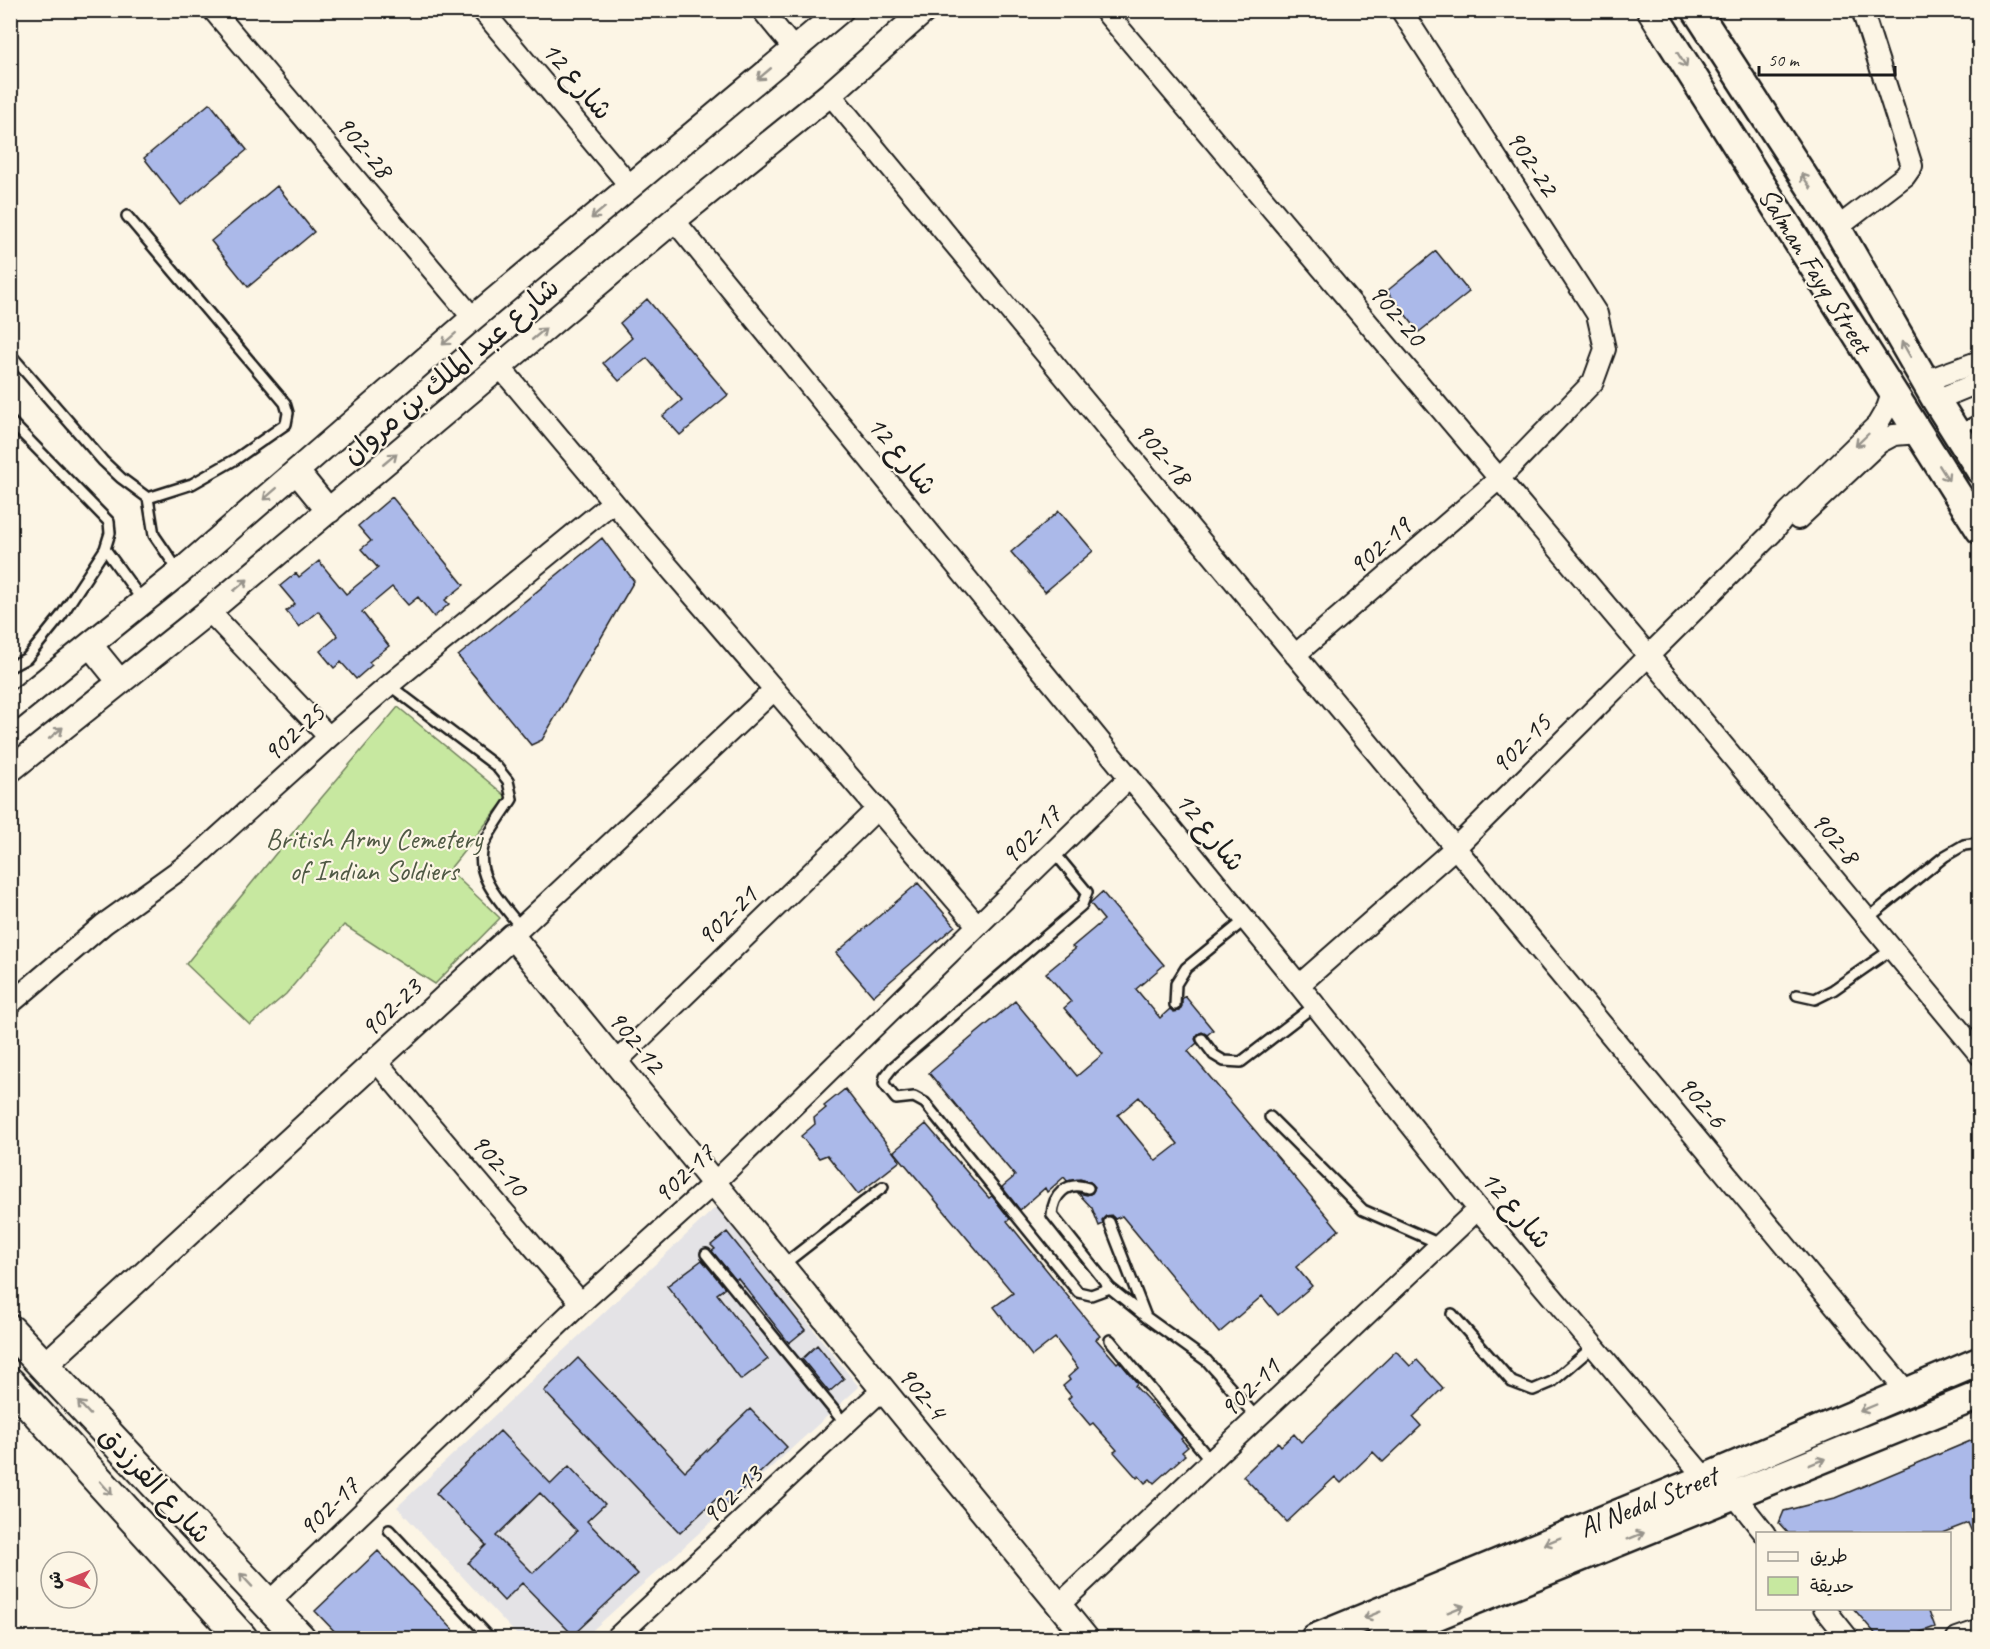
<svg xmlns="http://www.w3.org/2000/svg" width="1990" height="1649" font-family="Caveat,'Playpen Sans Arabic',sans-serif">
<rect width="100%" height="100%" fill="#fcf5e5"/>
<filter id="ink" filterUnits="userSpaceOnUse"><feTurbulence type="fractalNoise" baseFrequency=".0167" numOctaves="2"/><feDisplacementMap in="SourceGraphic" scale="12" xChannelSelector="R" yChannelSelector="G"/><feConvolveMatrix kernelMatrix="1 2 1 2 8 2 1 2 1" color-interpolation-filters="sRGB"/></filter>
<g filter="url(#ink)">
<path fill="#e4e3e6" d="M 716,1207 L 859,1387 L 584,1638 L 520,1638 L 397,1507 Z"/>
<path fill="#c7e8a0" stroke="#72825e" stroke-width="1.5" d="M 398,707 L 507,797 L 449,870 L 500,918 L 435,984 L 344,925 L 286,994 L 250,1025 L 186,964 L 312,809 Z"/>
<path fill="#abb9e9" stroke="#1c1c1c" stroke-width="1.5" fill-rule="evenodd" d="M 210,103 L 247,150 L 181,205 L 144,158 Z
M 277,186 L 314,232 L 248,287 L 211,241 Z
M 1436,251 L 1469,292 L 1419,332 L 1387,291 Z
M 647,299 L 728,395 L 680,435 L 663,416 L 682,400 L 647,358 L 619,381 L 603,363 L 632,338 L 620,323 Z
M 392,497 L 464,585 L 445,600 L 449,604 L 434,617 L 418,597 L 408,605 L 392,587 L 362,612 L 389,646 L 369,662 L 372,665 L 356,679 L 341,662 L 334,668 L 320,651 L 338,636 L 318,611 L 299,627 L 286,611 L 295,604 L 280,586 L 296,573 L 299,577 L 319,561 L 346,594 L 378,568 L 361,549 L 371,541 L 358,526 Z
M 1059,511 L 1093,551 L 1045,592 L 1011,552 Z
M 602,538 L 634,581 L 542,740 L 531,745 L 458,656 Z
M 918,883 L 955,926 L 873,996 L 836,953 Z
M 1102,892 L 1164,965 L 1136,989 L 1160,1018 L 1170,1009 L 1174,1012 L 1179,1011 L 1182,1006 L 1182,999 L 1185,996 L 1213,1030 L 1207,1035 L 1202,1032 L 1198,1034 L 1195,1039 L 1197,1043 L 1188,1051 L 1339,1230 L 1296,1267 L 1312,1286 L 1278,1315 L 1262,1296 L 1219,1333 L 1122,1216 L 1115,1219 L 1111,1215 L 1106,1216 L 1102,1220 L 1103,1224 L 1099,1226 L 1092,1208 L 1078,1193 L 1087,1195 L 1092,1193 L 1095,1187 L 1090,1182 L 1080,1179 L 1067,1181 L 1064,1177 L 1047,1192 L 1045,1188 L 1020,1210 L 1002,1187 L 1015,1176 L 929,1073 L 1015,1001 L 1077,1076 L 1103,1054 L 1064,1008 L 1071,1002 L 1046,973 L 1075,949 L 1072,947 L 1104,920 L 1090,903 ZM 1139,1097 L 1178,1144 L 1156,1161 L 1118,1115 Z
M 845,1089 L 900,1161 L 858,1194 L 827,1155 L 819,1158 L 801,1136 L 815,1124 L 814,1118 L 826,1108 L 824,1106 Z
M 926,1124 L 989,1198 L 992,1196 L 1010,1219 L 1007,1221 L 1100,1336 L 1096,1339 L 1117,1363 L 1119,1361 L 1137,1383 L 1135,1386 L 1183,1437 L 1181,1439 L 1188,1447 L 1182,1452 L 1185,1455 L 1154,1483 L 1150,1479 L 1145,1483 L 1139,1476 L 1137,1478 L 1114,1452 L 1117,1450 L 1093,1423 L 1090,1425 L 1068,1399 L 1071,1396 L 1063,1386 L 1070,1380 L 1068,1377 L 1078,1368 L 1055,1338 L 1032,1356 L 994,1307 L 1013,1293 L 894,1151 Z
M 727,1232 L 805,1330 L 789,1343 L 738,1278 L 736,1280 L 712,1251 L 715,1249 L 711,1245 Z
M 702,1260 L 725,1288 L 717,1294 L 768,1359 L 741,1380 L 667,1286 Z
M 817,1345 L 844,1379 L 829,1392 L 802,1359 Z
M 1396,1351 L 1410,1366 L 1417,1360 L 1443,1388 L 1413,1417 L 1421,1426 L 1383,1462 L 1373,1452 L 1341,1483 L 1335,1477 L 1287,1522 L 1243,1476 L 1278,1442 L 1281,1446 L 1294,1434 L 1301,1442 Z
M 578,1358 L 685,1471 L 750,1409 L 787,1447 L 724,1507 L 716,1499 L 680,1533 L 544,1391 Z
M 500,1431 L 551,1484 L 569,1466 L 605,1504 L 587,1521 L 638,1574 L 573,1635 L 522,1583 L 504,1601 L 468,1563 L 486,1545 L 436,1493 ZM 540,1493 L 577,1531 L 533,1573 L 496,1536 Z
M 1980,1437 L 1980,1551 L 1968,1523 L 1942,1533 L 1788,1533 L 1779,1523 L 1784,1511 L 1835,1498 Z
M 378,1551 L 461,1638 L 341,1638 L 315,1611 Z
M 1853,1608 L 1928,1608 L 1935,1627 L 1904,1638 L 1879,1638 Z"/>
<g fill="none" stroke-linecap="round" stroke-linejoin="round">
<g stroke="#1c1c1c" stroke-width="14">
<path id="service" d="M 127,216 L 285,403 L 288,413 L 286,424 L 236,459 L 192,484 L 148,498
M 10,354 L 103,461 L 121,478 L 148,498 L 154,535 L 178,570
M 10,421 L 109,522 L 110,533 L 105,549 L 61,616 L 27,658 L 10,667
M 1958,431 L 1980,419
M 105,549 L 142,600
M 389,685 L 496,766 L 508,781 L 512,799 C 505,810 486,836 483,847 C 474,878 504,905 521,928
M 1053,851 L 1087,892 L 1082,905 L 892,1068 L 885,1077 L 884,1084 L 896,1099 L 914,1097 L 925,1103 L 1078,1292 L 1091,1295 L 1110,1288
M 1867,919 L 1945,856 L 1964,845 L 1980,843
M 1797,995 L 1815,999 L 1833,990 L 1892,949
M 1175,1005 L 1176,984 L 1186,968 L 1246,919
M 1202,1039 L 1214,1055 L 1224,1061 L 1241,1062 L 1315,1005
M 1270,1117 L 1363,1210 L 1440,1244
M 1088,1188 C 1067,1180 1053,1195 1052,1215 L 1110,1288 L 1146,1317 L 1207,1361 L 1257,1418
M 1109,1222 L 1146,1317
M 706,1254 L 846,1425
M 783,1265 L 883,1187
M 1452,1314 L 1512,1382 L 1533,1390 L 1552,1382 L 1595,1345
M 1110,1340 L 1212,1462
M 389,1530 L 490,1638"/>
</g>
<g stroke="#1c1c1c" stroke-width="24">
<path id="minor" d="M 213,10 L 473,318
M 482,10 L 630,186
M 762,10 L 794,49
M 1104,10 L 1648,655 L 1980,1055
M 830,94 L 1906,1391
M 674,220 L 1299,985 L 1478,1209 L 1705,1478
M 1837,228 L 1905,176 L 1912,166 L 1862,10
M 500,367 L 636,529 L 977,925
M 1925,381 L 1980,361
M 1936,400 L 1980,382
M 1798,519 L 1879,443 L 1894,435 L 1919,433
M 209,611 L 329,737
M 1295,655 L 1500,478 L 1593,382 L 1605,349 L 1597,314 L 1401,10
M 512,936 L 774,690
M 1299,985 L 1456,847 L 1772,533 L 1788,512 L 1877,425 L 1887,408 L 1893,391
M 10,1004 L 104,924 L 193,860 L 329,737 L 389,685 L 613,502
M 376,1061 L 581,1303
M 616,1062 L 877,809
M 1735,1496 L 1765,1534
M 268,1603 L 581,1303 L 714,1183 L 1130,777
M 1059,1605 L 1478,1209
M 1824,1608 L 1848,1638
M 616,1638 L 883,1389
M 1957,1638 L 1980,1630"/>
</g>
<g stroke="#1c1c1c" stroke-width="28">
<path id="tertiary" d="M 297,472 L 329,511
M 90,645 L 120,682
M 10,709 L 180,572 L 473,318 L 841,10
M 10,770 L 209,611 L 674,220 L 830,94 L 925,10
M 44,1366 L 512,936 L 1086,1638"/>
</g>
<g stroke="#1c1c1c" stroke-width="32">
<path id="secondary" d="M 1651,10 L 1980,530
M 1696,10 L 1837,228 L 1936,400 L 1980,470
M 1315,1638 L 1705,1478 L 1980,1361
M 1382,1638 L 1980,1395"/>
</g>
<g stroke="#1c1c1c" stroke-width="34">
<path id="primary" d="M 10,1330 L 300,1638
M 10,1383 L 242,1638"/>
</g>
<use href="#service" stroke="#fcf5e5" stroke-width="9"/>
<use href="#minor" stroke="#fcf5e5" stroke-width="20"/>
<use href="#tertiary" stroke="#fcf5e5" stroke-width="24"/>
<use href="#secondary" stroke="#fcf5e5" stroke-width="27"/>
<use href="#primary" stroke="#fcf5e5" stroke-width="30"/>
</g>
<defs><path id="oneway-shaft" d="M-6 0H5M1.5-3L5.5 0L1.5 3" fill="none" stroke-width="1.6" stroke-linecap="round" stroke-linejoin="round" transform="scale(1.5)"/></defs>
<g stroke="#97938b">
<use href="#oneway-shaft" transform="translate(1682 60) rotate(58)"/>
<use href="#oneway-shaft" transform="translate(764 74) rotate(140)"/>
<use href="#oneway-shaft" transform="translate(1806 181) rotate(-123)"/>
<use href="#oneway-shaft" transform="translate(598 213) rotate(140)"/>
<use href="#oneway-shaft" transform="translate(539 334) rotate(-40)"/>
<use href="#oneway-shaft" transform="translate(449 339) rotate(139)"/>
<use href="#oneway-shaft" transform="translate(1906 349) rotate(-120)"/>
<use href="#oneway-shaft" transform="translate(1862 440) rotate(136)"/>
<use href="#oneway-shaft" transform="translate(390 459) rotate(-40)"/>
<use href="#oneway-shaft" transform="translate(1944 473) rotate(58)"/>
<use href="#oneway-shaft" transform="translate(270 494) rotate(139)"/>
<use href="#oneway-shaft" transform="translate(241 585) rotate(-40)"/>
<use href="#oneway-shaft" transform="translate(56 733) rotate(-39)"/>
<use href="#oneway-shaft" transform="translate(84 1408) rotate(-133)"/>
<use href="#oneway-shaft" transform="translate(1868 1408) rotate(157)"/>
<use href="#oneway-shaft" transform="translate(1817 1462) rotate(-22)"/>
<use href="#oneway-shaft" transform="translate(106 1488) rotate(48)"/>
<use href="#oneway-shaft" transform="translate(1636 1536) rotate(-22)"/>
<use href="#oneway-shaft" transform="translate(1552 1541) rotate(158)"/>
<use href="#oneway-shaft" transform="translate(246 1580) rotate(-133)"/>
<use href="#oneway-shaft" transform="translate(1456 1609) rotate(-22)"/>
<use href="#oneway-shaft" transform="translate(1372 1615) rotate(158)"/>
</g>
</g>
<g text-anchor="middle" stroke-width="4.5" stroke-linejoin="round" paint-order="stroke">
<g font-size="28" fill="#1c1c1c" stroke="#fcf5e5">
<text transform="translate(578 80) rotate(50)" y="10">شارع 12</text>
<text transform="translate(365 146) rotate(50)" y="10">902-28</text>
<text transform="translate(1533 162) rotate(57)" y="10">902-22</text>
<text transform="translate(1816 270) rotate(58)" y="10">Salman Fayq Street</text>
<text transform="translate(1398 314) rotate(50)" y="10">902-20</text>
<text transform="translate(450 370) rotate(-40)" y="10">شارع عبد الملك بن مروان</text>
<text transform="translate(1164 453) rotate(50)" y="10">902-18</text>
<text transform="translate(903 455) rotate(51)" y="10">شارع 12</text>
<text transform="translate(1379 545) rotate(-41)" y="10">902-19</text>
<text transform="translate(293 732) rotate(-42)" y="10">902-25</text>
<text transform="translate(1520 743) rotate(-45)" y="10">902-15</text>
<text transform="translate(1211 831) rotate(51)" y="10">شارع 12</text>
<text transform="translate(1030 834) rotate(-44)" y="10">902-17</text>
<text transform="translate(1836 837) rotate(50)" y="10">902-8</text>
<text transform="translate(726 915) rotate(-44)" y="10">902-21</text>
<text transform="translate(390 1007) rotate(-43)" y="10">902-23</text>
<text transform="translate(637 1041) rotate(51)" y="10">902-12</text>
<text transform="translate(1703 1101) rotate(50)" y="10">902-6</text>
<text transform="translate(500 1164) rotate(50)" y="10">902-10</text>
<text transform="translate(683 1173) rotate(-43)" y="10">902-17</text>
<text transform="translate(1517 1209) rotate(50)" y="10">شارع 12</text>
<text transform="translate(1249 1387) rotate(-44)" y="10">902-11</text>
<text transform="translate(923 1392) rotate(51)" y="10">902-4</text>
<text transform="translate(156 1484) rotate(47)" y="10">شارع الفرزدق</text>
<text transform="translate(731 1494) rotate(-43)" y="10">902-13</text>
<text transform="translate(1648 1501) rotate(-22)" y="10">Al Nedal Street</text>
<text transform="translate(328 1506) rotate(-44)" y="10">902-17</text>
</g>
<g font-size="28" fill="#4f5944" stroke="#fcf5e5">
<text x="374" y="848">British Army Cemetery<tspan x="374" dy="32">of Indian Soldiers</tspan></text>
</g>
</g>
<rect width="1990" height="1649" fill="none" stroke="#fcf5e5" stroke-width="36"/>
<rect x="18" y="18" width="1954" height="1613" fill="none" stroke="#1c1c1c" stroke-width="2" filter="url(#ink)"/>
<rect x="1756" y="1532" width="195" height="78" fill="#fcf5e5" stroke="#a29e95" stroke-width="1.5"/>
<rect x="1768" y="1552" width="30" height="9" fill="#fcf5e5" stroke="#a29e95" stroke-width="1.5"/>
<text x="1810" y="1562" font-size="18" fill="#1c1c1c">طريق</text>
<rect x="1768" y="1577" width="30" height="18" fill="#c7e8a0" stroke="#a29e95" stroke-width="1.5"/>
<text x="1810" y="1592" font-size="18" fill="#1c1c1c">حديقة</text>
<g transform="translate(69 1580) rotate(269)"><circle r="28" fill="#fcf5e5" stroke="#a29e95" stroke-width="1.5"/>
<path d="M0-4.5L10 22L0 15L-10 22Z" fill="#d1495b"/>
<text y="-9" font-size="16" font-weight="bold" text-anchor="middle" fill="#1c1c1c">ش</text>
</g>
<path d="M1759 66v9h136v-9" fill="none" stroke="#1c1c1c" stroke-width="3"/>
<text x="1768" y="66" font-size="18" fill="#1c1c1c" stroke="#fcf5e5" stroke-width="4.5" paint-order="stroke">50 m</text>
</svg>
